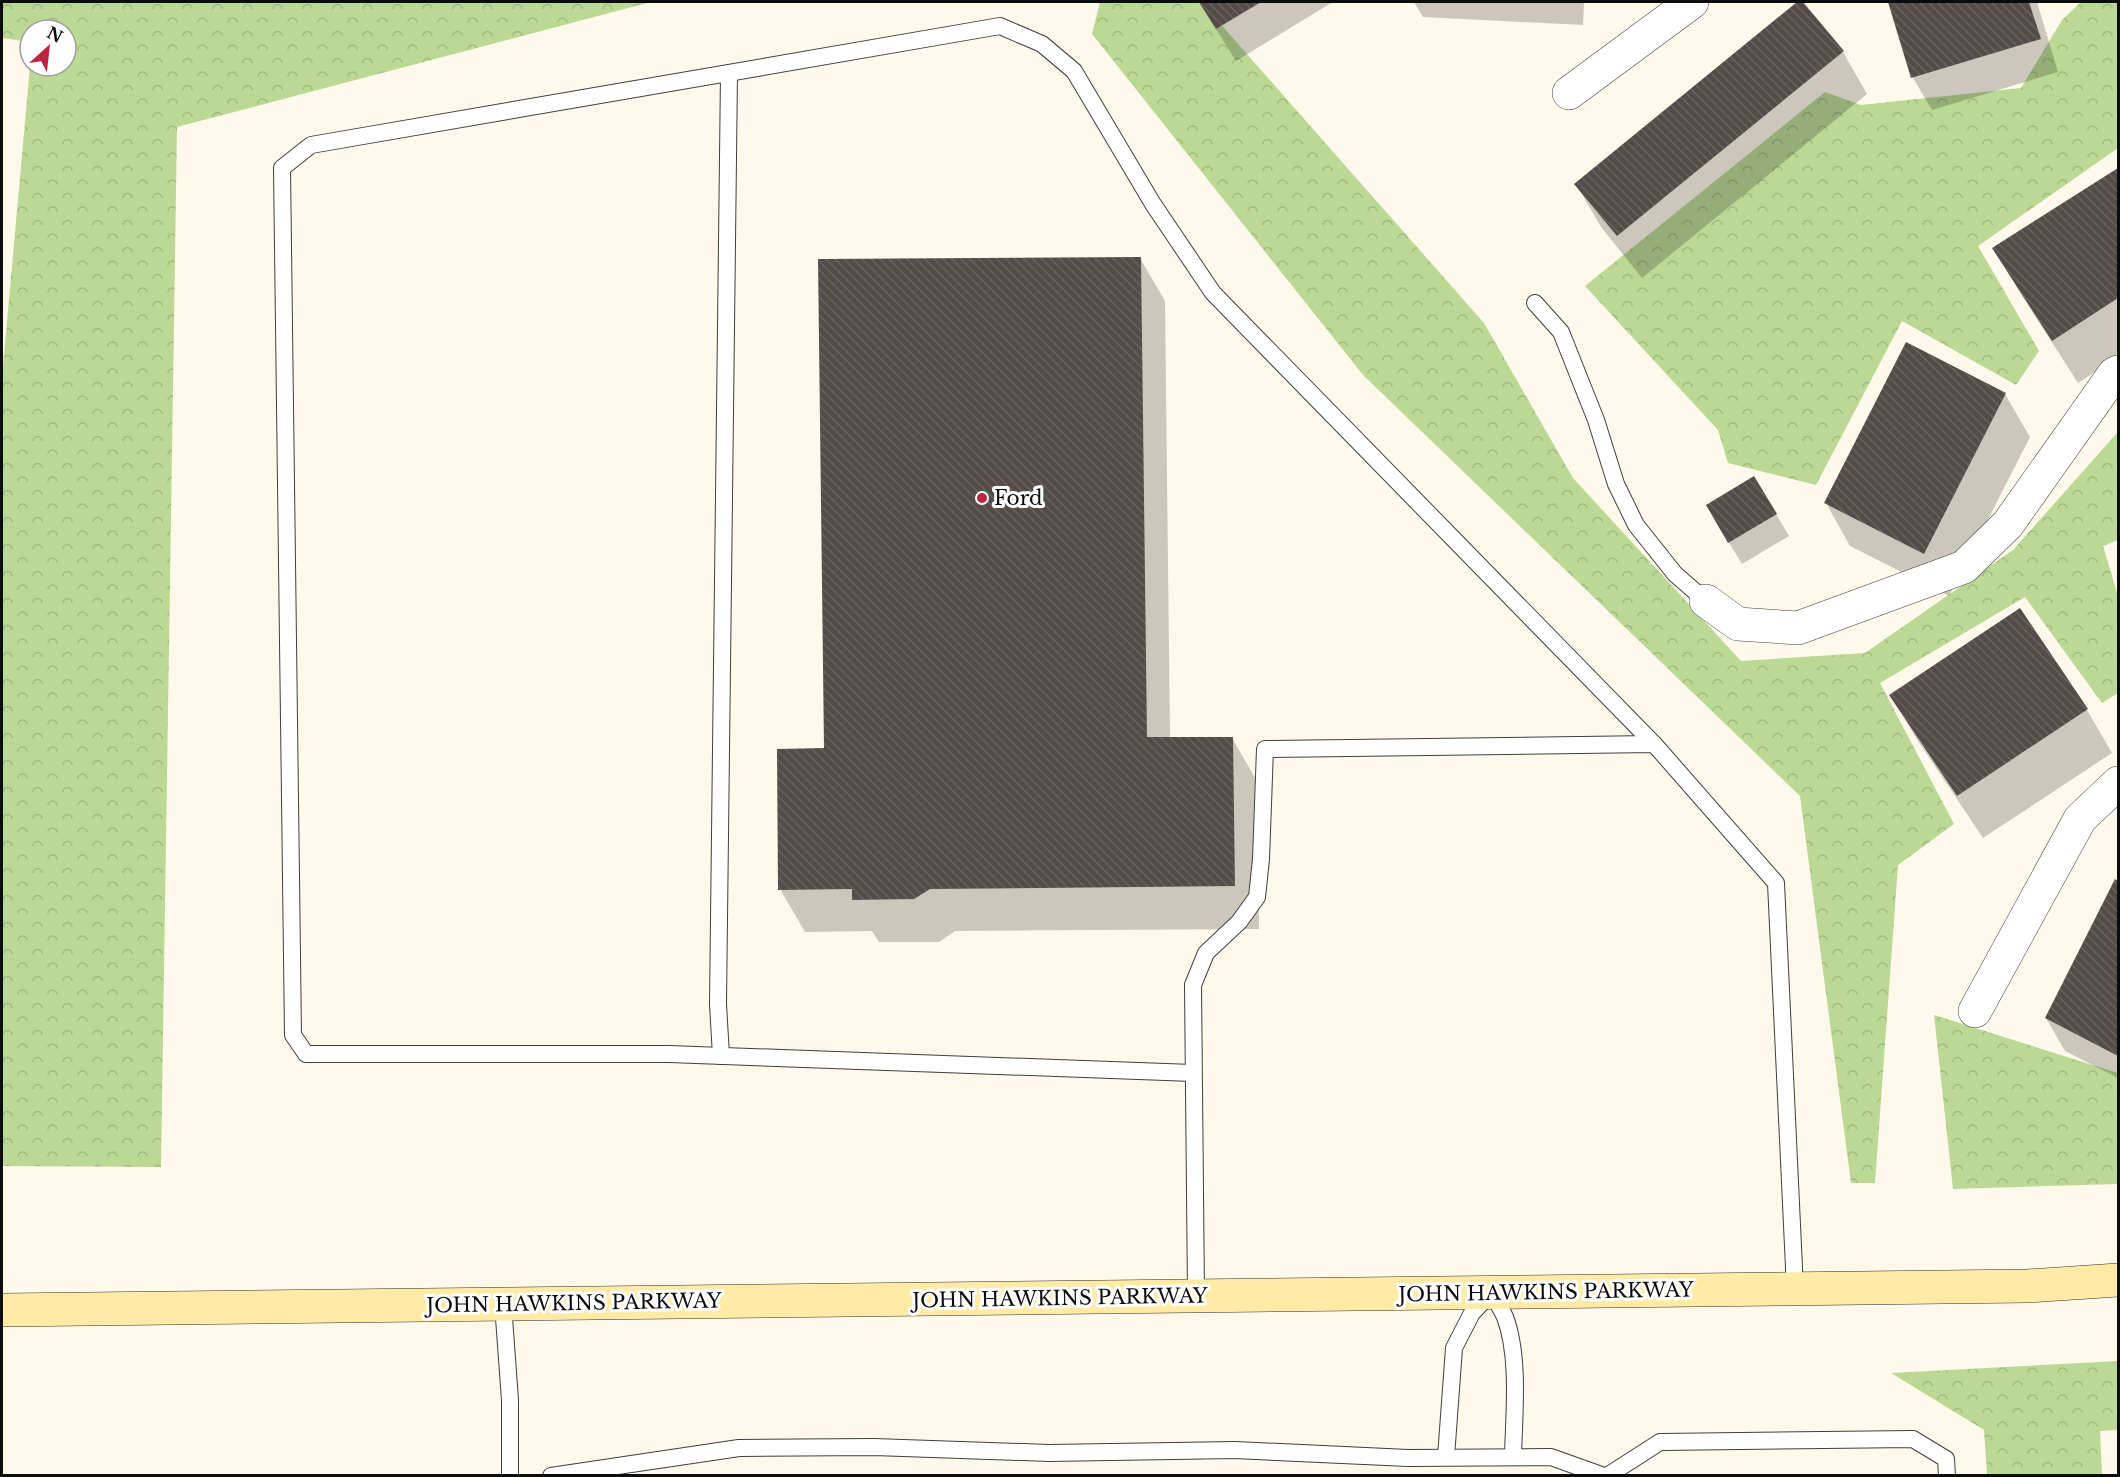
<svg xmlns="http://www.w3.org/2000/svg" width="2120" height="1477" font-family="'Libre Baskerville',serif">
<style>
.forest{fill:url(#forest-crowns)}
.shadow{fill:#0003}
.building{fill:url(#building-back-hatch)}
.lines{fill:none;stroke-linecap:round;stroke-linejoin:round}
.service-casing{stroke:#3f3f3f;stroke-width:18}
.minor-casing{stroke:#3f3f3f;stroke-width:34}
.secondary-casing{stroke:#2e2e2e;stroke-width:34}
.service{stroke:#fff;stroke-width:16}
.minor{stroke:#fff;stroke-width:33}
.secondary{stroke:#ffeba6;stroke-width:33}
.poi-dot{fill:#bb253d;stroke:#fff;stroke-width:2}
.labels{text-anchor:middle;dominant-baseline:central;stroke-width:6;stroke-linejoin:round;paint-order:stroke}
.poi-label{font-size:20px;fill:#0c0c0c;stroke:#fff;text-anchor:start}
.street-label{font-size:20px;fill:#0c0c0c;stroke:#fff}
</style>
<defs>
<pattern id="forest-crowns" width="20" height="18" patternUnits="userSpaceOnUse" patternTransform="scale(1.5)"><rect width="20" height="18" fill="#bbd995"/><path d="M2 6a3 3 0 1 1 6 0M12 15a3 3 0 1 1 6 0" fill="none" stroke="#a0b97f"/></pattern>
<pattern id="building-back-hatch" width="6" height="6" patternUnits="userSpaceOnUse" patternTransform="scale(1.5)"><rect width="6" height="6" fill="#544c48"/><path d="M-1 5l2 2M0 0l6 6M5-1l2 2" fill="none" stroke="#68615e"/></pattern>
</defs>
<rect width="100%" height="100%" fill="#fff9eb"/>
<g class="forest">
<path d="M2 2H651L177 127 161 1167 2 1166V377L30 66H66V30H30V42L2 38Z"/>
<path d="M1100 2H1201L1484 323 1573 478 1741 661 1865 653 2013 550 2118 432V540L2103 546 2118 596V693L2102 703 2025 597 1880 683 1954 824 1898 865 1875 1183H1851L1800 796 1363 375 1092 34Z"/>
<path d="M2081 2 2118 3V148L1978 246 2039 351 2016 385 1902 321 1816 485 1728 463 1718 430 1585 286 1825 92 1861 105 2021 88 2062 20Z"/>
<path d="M1934 1015 2118 1073V1184L1953 1189Z"/>
<path d="M2118 1361V1430L2100 1431 2102 1475H1987L1984 1430 1891 1373Z"/>
</g>
<g class="shadow">
<path d="M1199 2H1333L1236 61Z"/>
<path d="M1414 2H1584L1583 25 1423 17Z"/>
<path d="M1799 2 1843 52 1867 94 1642 278 1601 227 1576 184Z"/>
<path d="M1890 2H2037L2058 72 1932 110 1913 78Z"/>
<path d="M2118 169V357L2078 383 2019 291 1994 248Z"/>
<path d="M1140 258 1165 301 1170 739 1232 738 1257 781 1259 929 955 931 939 942H879L872 931 805 932 780 889 825 749Z"/>
<path d="M2005 394 2030 437 1949 596 1850 546 1826 503Z"/>
<path d="M1776 514 1789 536 1742 564 1720 528Z"/>
<path d="M2020 610 2087 710 2112 753 1983 838 1916 738 1891 695Z"/>
<path d="M2116 882 2118 883V1078L2065 1051 2046 1018Z"/>
</g>
<g class="building">
<path d="M1199 2H1261L1216 29Z"/>
<path d="M1797 2H1803L1844 51 1617 236 1574 184Z"/>
<path d="M1888 2H2029L2041 39 1911 78Z"/>
<path d="M2118 168V298L2052 341 1992 248Z"/>
<path d="M1141 257 1147 737H1233L1235 886 930 889 914 899 852 900V889L778 890 777 749 824 748 818 259Z"/>
<path d="M1906 342 2006 393 1924 554 1824 503Z"/>
<path d="M1754 476 1777 514 1728 543 1706 505Z"/>
<path d="M2020 608 2088 709 1957 796 1889 695Z"/>
<path d="M2115 879 2118 881V1056L2045 1018Z"/>
</g>
<g class="lines">
<g class="service-casing">
<g id="service">
<path d="M1535 303 1561 332 1596 420 1616 484 1636 525 1675 574 1706 601"/>
<path d="M721 1056 718 1004 729 73"/>
<path d="M1193 1073 669 1054H306L293 1035 282 168 311 145 1000 26 1042 44 1074 71 1153 204 1213 293 1654 744"/>
<path d="M1196 1296 1193 985 1206 953 1239 922 1257 897 1261 859 1265 749 1654 744 1776 883 1795 1289"/>
<path d="M503 1304 510 1400V1476"/>
<path d="M1446 1457 1454 1348 1472 1313 1492 1292C1496 1300 1501 1309 1505 1317 1520 1357 1514 1414 1513 1456"/>
<path d="M551 1476 739 1448 874 1447 1049 1453 1235 1450 1408 1458 1551 1457 1604 1476"/>
<path d="M1607 1476 1660 1442 1913 1439 1946 1459 1947 1476"/>
</g>
</g>
<g class="minor-casing">
<g id="minor">
<path d="M1569 93 1692 2"/>
<path d="M1706 601 1738 624 1798 628 1964 567 2008 524 2114 374 2118 372"/>
<path d="M1975 1011 2080 819 2118 783"/>
</g>
</g>
<g class="secondary-casing">
<path id="secondary" d="M2 1310 2027 1286 2118 1280"/>
</g>
<use href="#service" class="service"/>
<use href="#minor" class="minor"/>
<use href="#secondary" class="secondary"/>
</g>
<circle class="poi-dot" cx="982" cy="498" r="6"/>
<g class="labels">
<g class="poi-label">
<text x="994" y="498">Ford</text>
</g>
<g class="street-label">
<text transform="translate(1546 1292) rotate(-1)">JOHN HAWKINS PARKWAY</text>
<text transform="translate(1060 1298) rotate(-1)">JOHN HAWKINS PARKWAY</text>
<text transform="translate(574 1303) rotate(-1)">JOHN HAWKINS PARKWAY</text>
</g>
</g>
<rect width="2120" height="1477" fill="none" stroke="#0c0c0c" stroke-width="6"/>
<g transform="translate(48 48) rotate(27)"><circle r="28" fill="#ffffff" stroke="#9e9e9e" stroke-width="1.5"/>
<path d="M0-4.5L10 22L0 15L-10 22Z" fill="#bb253d"/>
<text y="-9" font-size="16" font-weight="bold" text-anchor="middle" fill="#0c0c0c">N</text>
</g>
</svg>
